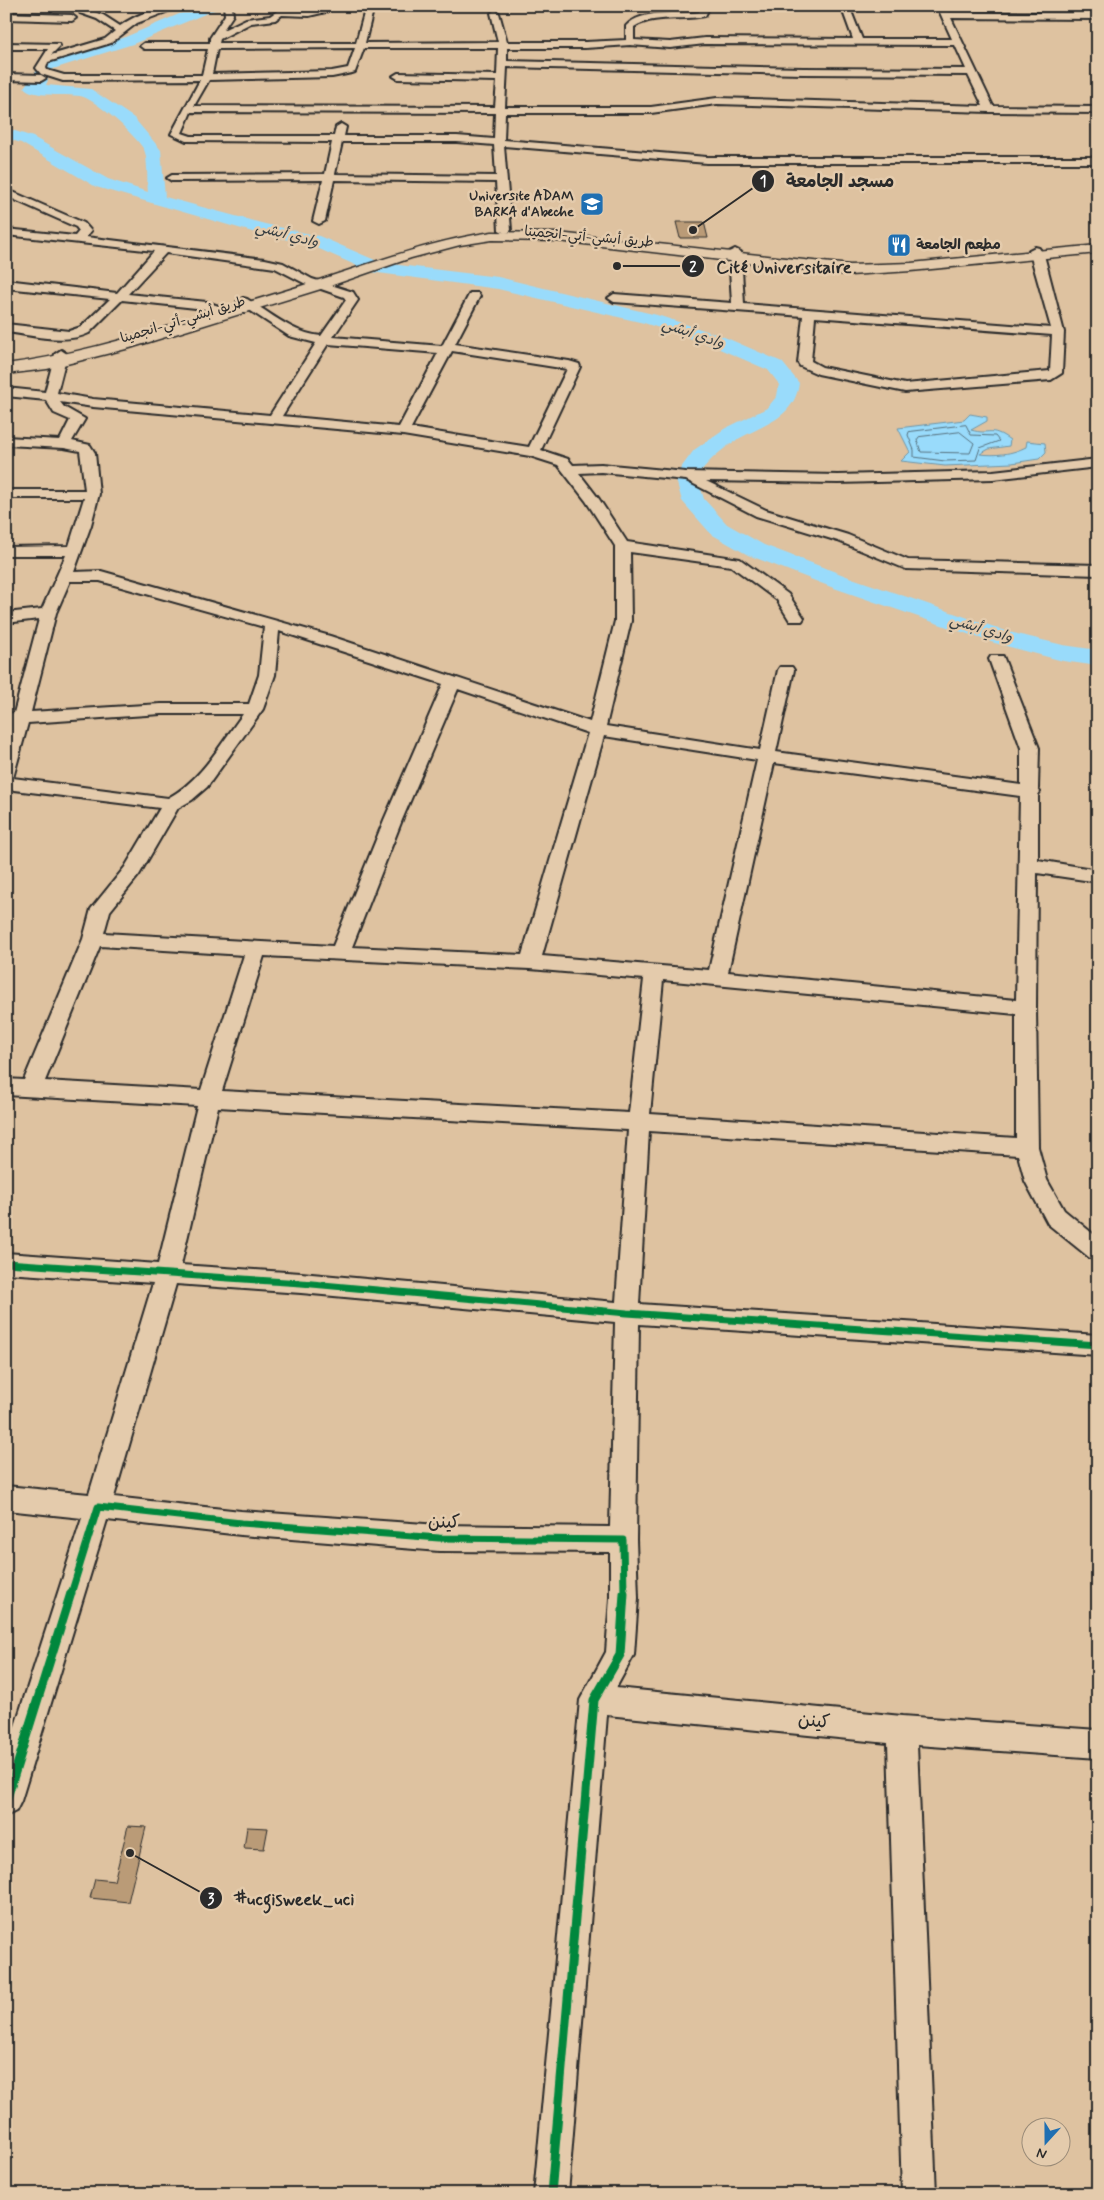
<svg xmlns="http://www.w3.org/2000/svg" width="1104" height="2200" font-family="Mynerve,'Playpen Sans Arabic',sans-serif">
<style>
.water{fill:#99dbfb;stroke:#6d95a8}
.lines{fill:none;stroke-linecap:round;stroke-linejoin:round}
.shore{stroke:#57717e;stroke-width:1}
.river{fill:#99dbfb;fill-rule:evenodd}
.building{fill:#ba9b77;stroke:#2b2b2b}
.street-casing{stroke:#2b2b2b;stroke-width:4}
.highway-casing{stroke:#2b2b2b;stroke-width:3}
.street{fill:#e4cbac;fill-rule:evenodd}
.highway{fill:#e4cbac;fill-rule:evenodd}
.cycleway-far1-casing{stroke:#e4cbac;stroke-width:10}
.cycleway-casing{stroke:#e4cbac;stroke-width:12}
.cycleway-far1{stroke:#00873e;stroke-width:7}
.cycleway{stroke:#00873e;stroke-width:9}
.labels{text-anchor:middle;dominant-baseline:central;stroke-width:5;stroke-linejoin:round;paint-order:stroke}
.far-poi-label{font-size:14px;font-weight:bold;fill:#2b2b2b;stroke:#e4cbac;text-anchor:end}
.far-street-label{font-size:14px;fill:#2b2b2b;stroke:#e4cbac}
.far-water-label{font-size:15px;font-style:italic;fill:#363d40;stroke:#e4cbac}
.near-street-label{font-size:19px;fill:#2b2b2b;stroke:#e4cbac}
.leader{fill:none;stroke:#2b2b2b;stroke-width:2}
.callout-dot{fill:#2b2b2b;stroke:#e4cbac;stroke-width:2}
.mark-label{font-size:15px;text-anchor:middle;font-weight:bold;fill:#fff}
.callout-label{font-size:18px;text-anchor:middle;font-weight:bold;fill:#2b2b2b;stroke:#e4cbac;stroke-width:5;stroke-linejoin:round;paint-order:stroke}
</style>
<rect width="100%" height="100%" fill="#dec2a0"/>
<filter id="ink" filterUnits="userSpaceOnUse"><feTurbulence type="fractalNoise" baseFrequency=".02" numOctaves="2"/><feDisplacementMap in="SourceGraphic" scale="10" xChannelSelector="R" yChannelSelector="G"/><feConvolveMatrix kernelMatrix="1 2 1 2 8 2 1 2 1" color-interpolation-filters="sRGB"/></filter>
<g filter="url(#ink)">
<path class="water" d="M970 414 987 417V421L971 430C991 436 989 425 1010 440L1009 446 989 449 980 454C996 456 1012 454 1026 447L1027 441 1045 443 1046 452 1039 459 1012 463 945 466 901 461 910 452 898 428 964 420Z"/>
<g class="lines">
<g class="shore">
<path d="M966 425 971 435 995 436 999 441 980 448 976 460 945 461 914 457V450L908 435 909 432Z"/>
<path d="M960 432 974 443 970 453 921 452 917 440 919 437Z"/>
</g>
<path class="river" d="M198 6H219L217 9 133 44 53 69 47 78 48 80 46 85 91 89 134 118 161 150 165 197 265 224 319 236 382 263 498 277 657 315 722 336 782 362 799 383C795 417 767 423 740 438 723 448 709 460 697 476L704 499 727 524 764 545 849 577 1009 632 1063 645 1098 650V666L1063 661 991 642 831 587 748 555 711 534 682 501 675 476 694 450 724 429 767 408 777 396 779 384 768 370 708 344 644 323 498 289 371 272 308 244 256 233 96 187 21 143 6 138V128L33 137 108 179 148 192C147 182 148 157 144 150 137 136 94 98 80 96 66 94 32 98 24 87L43 63 123 38Z"/>
</g>
<g class="building">
<path d="M676 222H704L708 238H680Z"/>
<path d="M128 1826 146 1827 128 1902 90 1898 95 1879 114 1881Z"/>
<path d="M247 1827 268 1828 264 1849 244 1848Z"/>
</g>
<g class="lines">
<g class="street-casing">
<g id="street">
<path d="M81 6H89L88 10 103 15 120 26C138 13 160 6 182 6L137 23 111 43 48 62 46 68 47 70 64 75H202L208 49H144L140 46 144 43H210V38L225 15 224 6H235L232 8 233 15 223 30 246 19 270 16 280 9 309 10 322 6H331L326 12 309 16 282 15 275 20 251 23 220 39 219 43H356L366 6H374L365 43 498 42 491 13 495 10 499 13 507 42H585L626 40V26C643 8 677 15 699 12L702 6H710L705 16C683 21 654 14 634 27V40L670 42 705 38 853 39 841 6H849L862 39H952L937 6H945L948 12 1098 13V19L951 18 993 106 1098 107V113L989 112 717 104 651 113H505L504 140 707 157H1098V163H707L504 146 511 230 509 232 505 233 499 230 496 182 334 180 325 221 319 224 313 221 323 180 172 181 167 178 172 175 325 174 332 142 186 141 171 134 200 80 63 81 41 74 36 68 48 49H6V43L59 44 60 46 51 55 105 39 115 31 97 19 80 13ZM705 44 955 45 966 69 803 68 507 61V48H585L630 45 670 48ZM355 48 348 68 332 71 212 74 217 49ZM364 48H498L497 75 398 73 393 76 398 79 497 81 495 107 194 106 209 80 332 77 352 73 355 72ZM507 67 803 74 968 75 983 106 717 98 651 107H505ZM191 112 495 113 494 139 457 136H344L346 127 341 124 336 127 334 136H191L182 133ZM342 142H457L494 145 496 176 335 174Z"/>
<path d="M6 13 72 15 76 18 72 21 6 19Z"/>
<path d="M6 74 41 75 46 78 41 81 6 80Z"/>
<path d="M6 189 84 223 91 231 86 237 265 259 283 263 312 279 353 292 358 300 333 337 442 346 470 293H478L480 296 455 344 569 361 579 364 580 367 541 450 568 459 573 465 601 464 686 472 838 475 993 471 1098 459V467L993 479 838 483 706 481 766 510 848 535 908 560 1098 565V575L906 569 838 541 756 516 686 480 601 472 579 473 599 499 627 542 740 559 788 594 804 618 802 621H790L777 600 731 566 630 552 631 621 606 726 760 750 778 670 780 667H792L794 670 776 752 1021 785V748L989 659 991 656H1003L1039 748 1038 789 1040 792 1038 795V860L1098 870V882L1037 873 1036 1008 1038 1147 1047 1180 1064 1210 1098 1238V1260L1090 1258 1048 1224 1025 1181 1018 1155 649 1131 639 1304 1098 1335V1355L639 1324 636 1540 638 1598 634 1655 616 1688 902 1716 1098 1730V1758L917 1745 936 2194H902L888 1743 607 1715 568 2194H534L580 1700 606 1652 610 1598V1552L439 1551 241 1535 107 1520 21 1801 16 1811 6 1816V1754L82 1518 6 1510V1486L89 1494 153 1283 6 1273V1253L158 1264 197 1106 6 1095V1079L24 1080 83 939 91 909 125 867 160 808 6 789V742L11 724H6V714L14 713 39 619 6 623V613L42 609 66 555H6V547L69 546 84 498H6V490H85L80 451 64 448 6 445V437L60 440 70 420 54 413 46 400 6 396V388L45 392 55 354 61 350 67 354 57 393 93 399 270 415 316 343 289 336 237 302 243 298 247 299C270 313 294 334 321 336L346 300 344 297 304 283 275 268 166 253 128 294 207 302 230 310 232 313 230 316 226 317 205 309 122 300 89 333C65 345 32 335 6 332V324L69 331 81 327 110 299 6 288V280L117 293 154 251 6 235V229L75 236 79 231 76 227 6 196ZM328 344 438 353 399 427 282 416ZM452 351 567 369 529 447 411 428ZM60 402 93 407 403 435 530 456 558 465 586 501 615 546V621L590 722 330 636 101 571 74 572 91 525 99 494 95 453 90 445 72 441 85 419 64 407ZM70 581H100L264 627 259 675 249 704H161L31 712 56 613ZM279 631 443 684 384 820 333 946 104 933 110 911 139 875 178 808 192 800 207 787 263 709 275 675ZM458 689 588 733 522 955 352 947 402 820ZM161 714H243C221 743 202 780 168 798L13 778 28 723ZM604 736 757 760 709 970 542 956ZM774 763 1020 796 1016 1000 728 972ZM100 946 244 955 201 1090 45 1081ZM264 956 530 969 644 979 629 1113 222 1091ZM663 980 1016 1014V1138L650 1114ZM218 1107 628 1130 616 1302 301 1273 181 1265ZM176 1284 301 1293 615 1322 610 1527 439 1525 241 1511 114 1497Z"/>
<path d="M1035 247 1039 248 1044 255 1064 332 1062 373 1051 380 905 392 818 374 800 366 798 363 803 316 614 302 608 298 614 294 732 303 729 252 735 249 741 252 744 304 1051 328 1029 250ZM815 317 1052 335 1050 371 905 384 822 367 811 361Z"/>
</g>
</g>
<g class="highway-casing">
<path id="highway" d="M492 232 558 233 850 265 911 263 1098 245V253L911 271 850 275 558 241 492 240 460 245 411 258 324 288 130 348 47 369 6 374V364C69 356 129 338 190 320 231 307 273 295 313 282 373 263 430 241 492 232Z"/>
</g>
<use href="#street" class="street"/>
<use href="#highway" class="highway"/>
<g class="cycleway-far1-casing">
<g id="cycleway-far1">
<path d="M6 1263 301 1283 627 1313 1098 1345"/>
<path d="M71 1594 98 1507 241 1523 439 1538 623 1540 624 1594"/>
</g>
</g>
<g class="cycleway-casing">
<g id="cycleway">
<path d="M6 1801 71 1593"/>
<path d="M551 2194 594 1700 620 1655 624 1593"/>
</g>
</g>
<use href="#cycleway-far1" class="cycleway-far1"/>
<use href="#cycleway" class="cycleway"/>
</g>
</g>
<defs>
<g id="university-square" transform="scale(1.25)"><rect x="-9" y="-9" width="18" height="18" rx="4" fill="#1f6fb2" stroke="#e4cbac"/><path d="M0-5L7-2L0 1L-7-2ZM-4 1L0 2.5L4 1V4Q0 6-4 4Z" fill="#fff"/></g>
<g id="restaurant-square" transform="scale(1.25)"><rect x="-9" y="-9" width="18" height="18" rx="4" fill="#1f6fb2" stroke="#e4cbac"/><path d="M-5-6h1v4h1v-4h1v4h1v-4h1v5L-1.5 .5V6h-2V.5L-5-1ZM5-6V6H3V1.5H1.5Q1.5-4 5-6Z" fill="#fff"/></g>
</defs>
<g fill-rule="evenodd">
<use href="#university-square" x="592" y="204"/>
<use href="#restaurant-square" x="899" y="245"/>
</g>
<g class="labels">
<g class="far-poi-label">
<text x="574" y="196">Universite ADAM<tspan x="574" dy="16">BARKA d'Abeche</tspan></text>
<text x="916" y="245" text-anchor="start">مطعم الجامعة</text>
</g>
<g class="far-street-label">
<text transform="translate(589 237) rotate(5)">طريق أبشي-أتي-انجمينا</text>
<text transform="translate(183 320) rotate(-17)">طريق أبشي-أتي-انجمينا</text>
</g>
<g class="far-water-label">
<text transform="translate(287 235) rotate(15)">وادي أبشي</text>
<text transform="translate(693 334) rotate(19)">وادي أبشي</text>
<text transform="translate(981 629) rotate(17)">وادي أبشي</text>
</g>
<g class="near-street-label">
<text transform="translate(444 1522) rotate(2)">كينن</text>
<text transform="translate(814 1721) rotate(6)">كينن</text>
</g>
</g>
<path class="leader" d="M693 230L763 181M617 266L693 266M130 1853L211 1898"/>
<g class="callout-dot">
<circle cx="693" cy="230" r="5"/>
<circle cx="617" cy="266" r="5"/>
<circle cx="130" cy="1853" r="5"/>
<circle cx="763" cy="181" r="12"/>
<circle cx="693" cy="266" r="12"/>
<circle cx="211" cy="1898" r="12"/>
</g>
<g class="mark-label">
<text x="763" y="186">1</text>
<text x="693" y="272">2</text>
<text x="211" y="1904">3</text>
</g>
<g class="callout-label">
<text x="840" y="187">مسجد الجامعة</text>
<text x="784" y="273">Cité Universitaire</text>
<text x="294" y="1905">#ucgisweek_uci</text>
</g>
<rect width="1104" height="2200" fill="none" stroke="#e4cbac" stroke-width="25"/>
<rect x="12" y="12" width="1079" height="2175" fill="none" stroke="#2b2b2b" stroke-width="2" filter="url(#ink)"/>
<g transform="translate(1046 2142) rotate(201)"><circle r="24" fill="#e4cbac" stroke="#9a8b78"/>
<path d="M0-4L9 19L0 12L-9 19Z" fill="#1f6fb2"/>
<text y="-8" font-size="14" font-weight="bold" text-anchor="middle" fill="#2b2b2b">N</text>
</g>
</svg>
